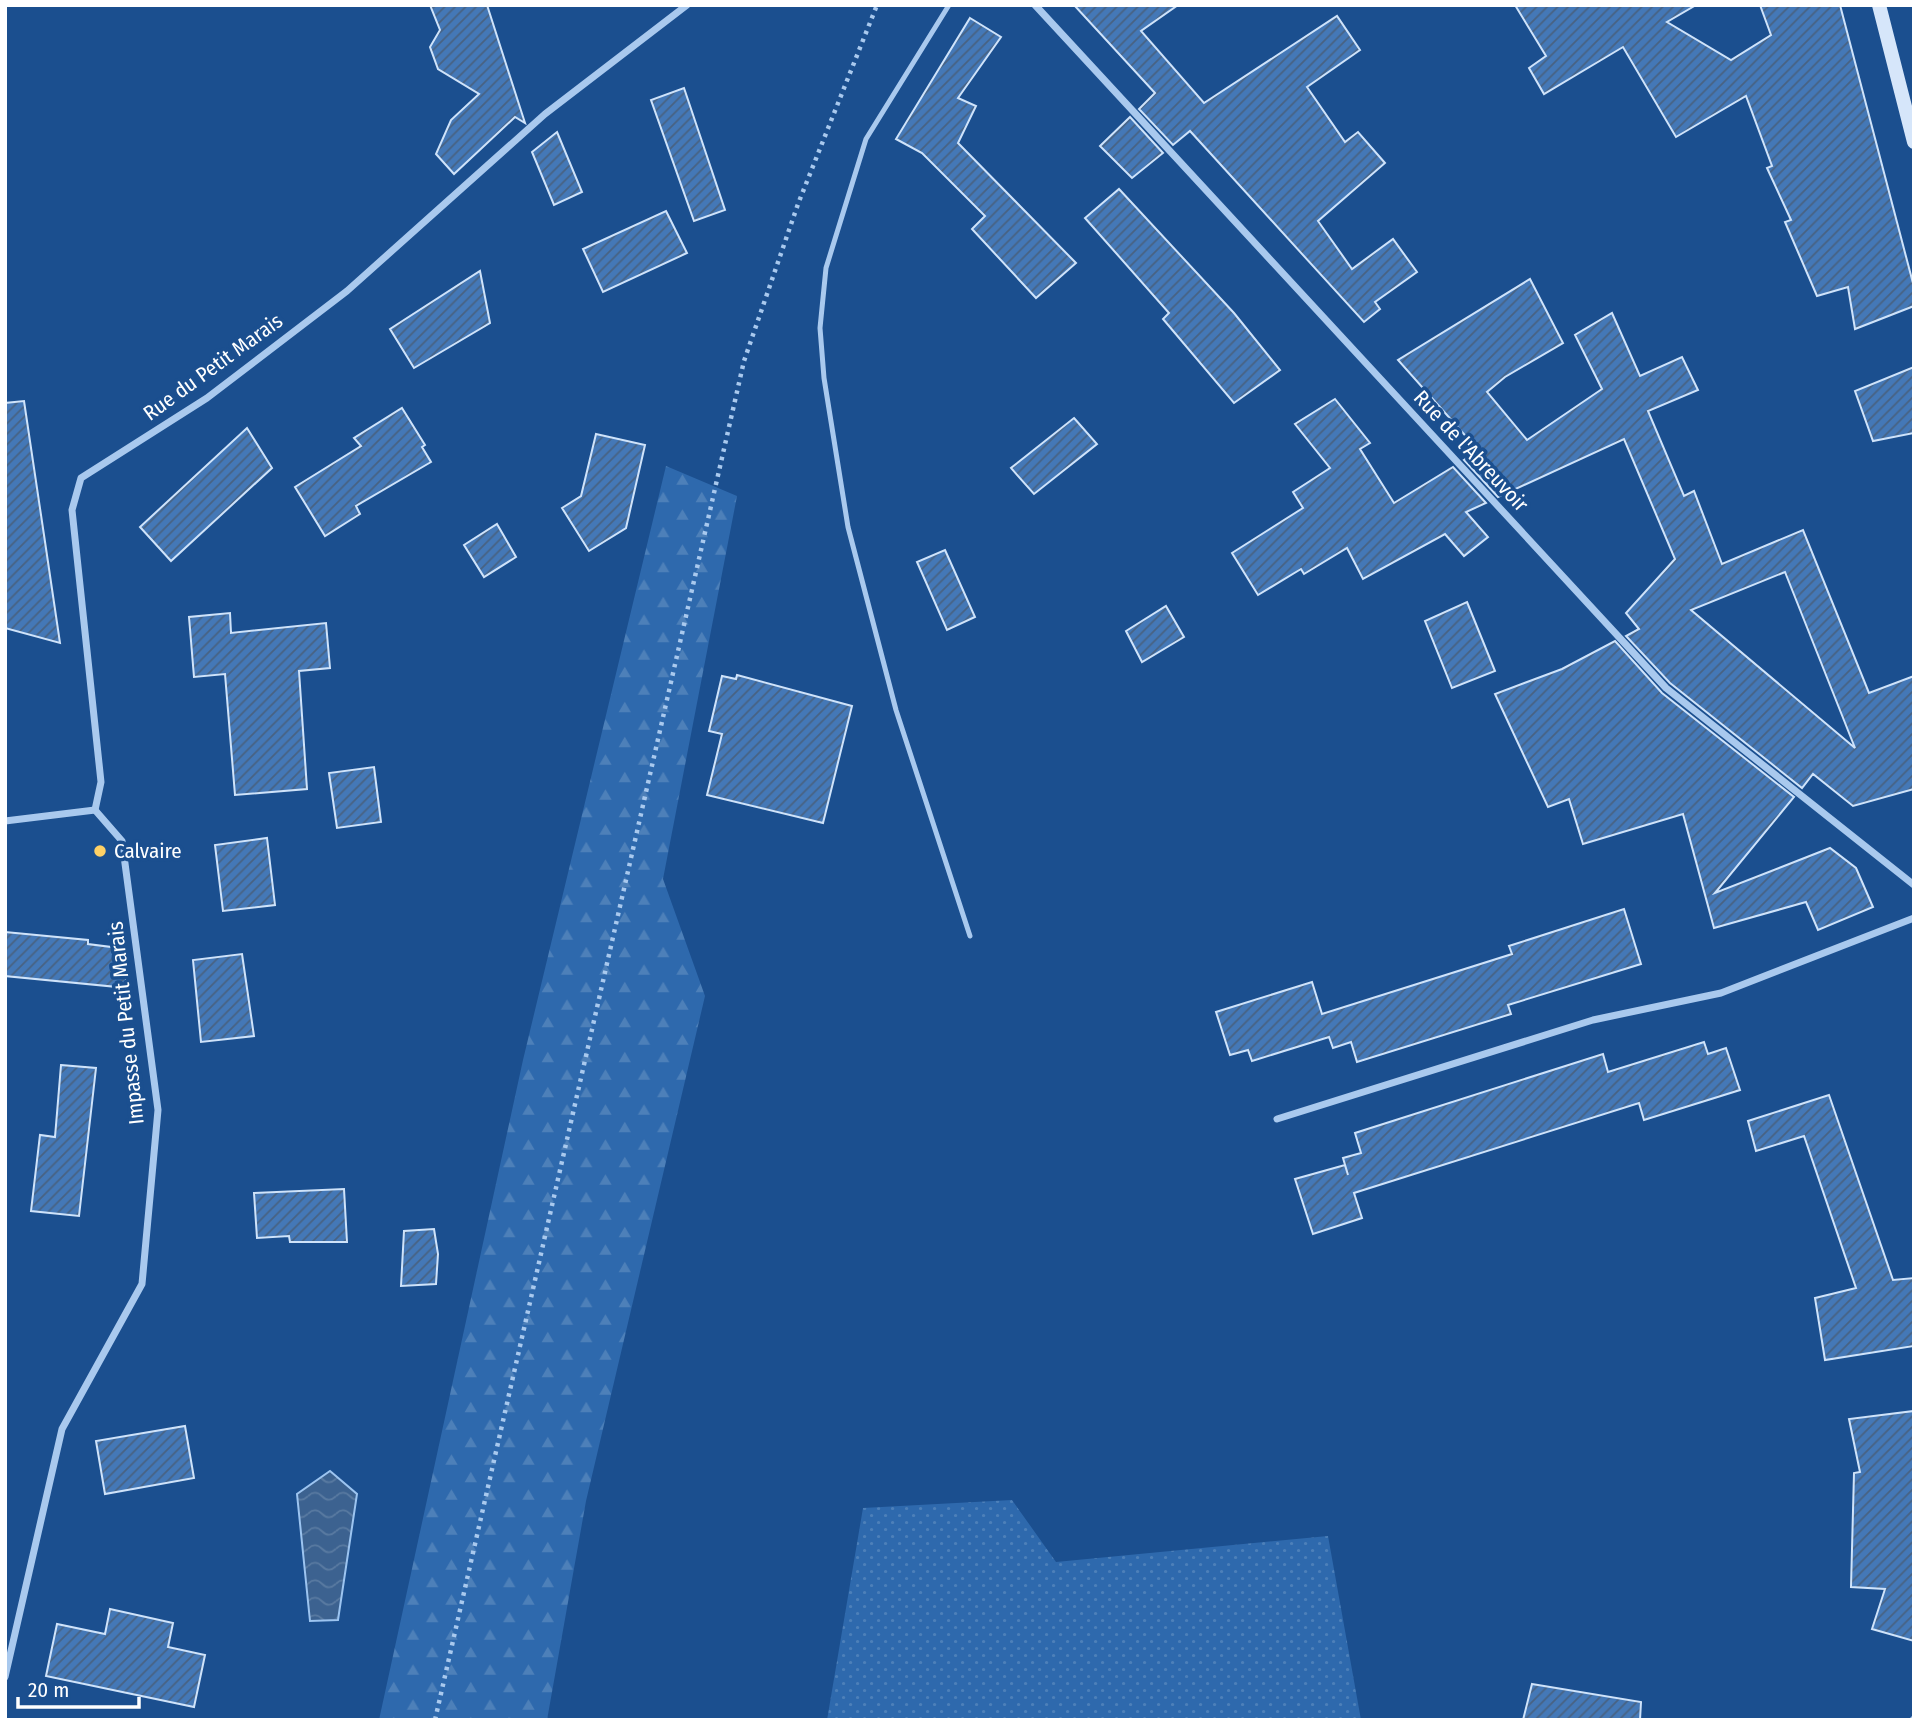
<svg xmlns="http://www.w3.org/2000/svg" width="1919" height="1725" font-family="'Fira Sans Condensed',sans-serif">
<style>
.forest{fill:url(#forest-firs)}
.garden{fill:url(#garden-dots)}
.water{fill:url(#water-waves);stroke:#9cc4f0;stroke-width:2}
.building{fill:url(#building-hatch);stroke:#cfe3fa;stroke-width:2;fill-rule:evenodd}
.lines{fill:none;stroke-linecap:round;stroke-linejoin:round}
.path{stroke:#a9c9ee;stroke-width:4.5;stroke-dasharray:3.5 5;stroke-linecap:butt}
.lane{stroke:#a9c9ee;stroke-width:5}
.street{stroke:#a9c9ee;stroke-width:7}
.secondary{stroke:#d6e6fa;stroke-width:14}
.poi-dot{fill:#ffd166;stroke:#1b4f8f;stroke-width:2.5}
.labels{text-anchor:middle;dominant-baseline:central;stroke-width:7;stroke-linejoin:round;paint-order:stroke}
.street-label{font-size:21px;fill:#fff;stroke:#1b4f8f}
.poi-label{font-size:21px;fill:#fff;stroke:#1b4f8f;text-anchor:start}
</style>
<defs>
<pattern id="forest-firs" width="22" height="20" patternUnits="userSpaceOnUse" patternTransform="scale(1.75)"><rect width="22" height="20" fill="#2e69ad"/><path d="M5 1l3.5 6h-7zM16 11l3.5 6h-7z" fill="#4d80b9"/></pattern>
<pattern id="garden-dots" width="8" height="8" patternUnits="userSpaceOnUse" patternTransform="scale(1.75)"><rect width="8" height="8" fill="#2e69ad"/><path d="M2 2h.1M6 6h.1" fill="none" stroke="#4d80b9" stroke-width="1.8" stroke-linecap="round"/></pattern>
<pattern id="water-waves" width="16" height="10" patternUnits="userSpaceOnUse" patternTransform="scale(1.75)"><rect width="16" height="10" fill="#3c6290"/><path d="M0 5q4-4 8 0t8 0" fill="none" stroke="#597aa1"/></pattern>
<pattern id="building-hatch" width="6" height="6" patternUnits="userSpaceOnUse" patternTransform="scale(1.75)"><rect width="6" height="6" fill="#4478b7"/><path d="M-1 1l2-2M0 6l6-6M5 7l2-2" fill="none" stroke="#486282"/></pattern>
</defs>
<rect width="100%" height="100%" fill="#1b4f8f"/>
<path class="forest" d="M666 466 737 496 663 879 705 996 586 1501 547 1720H379L523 1060Z"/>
<path class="garden" d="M1012 1500 1056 1562 1328 1536 1361 1720H827L863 1508Z"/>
<path class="water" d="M330 1471 357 1494 338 1620 310 1621 297 1494Z"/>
<g class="building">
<path d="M430 5H487L525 123 515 117 454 174 436 154 451 120 479 94 438 69 430 47 440 30Z"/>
<path d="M1074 5H1178L1141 31 1204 103 1337 16 1360 50 1307 87 1345 142 1358 132 1385 163 1318 221 1352 269 1393 239 1417 272 1375 302 1380 309 1364 322 1190 131 1173 145 1139 109 1155 93Z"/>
<path d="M1515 5H1696L1667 22 1731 60 1771 35 1760 5H1840L1914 287V306L1855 329 1848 287 1817 296 1785 222 1791 220 1767 168 1772 166 1746 96 1676 137 1623 47 1544 94 1529 68 1546 56Z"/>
<path d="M970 18 1001 37 958 98 976 106 958 143 1076 263 1036 298 972 229 985 216 922 153 896 139Z"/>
<path d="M684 88 725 210 694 221 651 100Z"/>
<path d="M1130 117 1163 153 1132 178 1100 146Z"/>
<path d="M557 132 582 192 554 205 532 152Z"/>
<path d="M1119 189 1234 313 1280 370 1234 403 1163 319 1169 313 1085 218Z"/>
<path d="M666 211 687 253 603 292 583 249Z"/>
<path d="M480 271 490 323 414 368 390 329Z"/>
<path d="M1530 279 1563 343 1505 377 1487 392 1527 440 1602 389 1575 335 1612 313 1640 376 1682 357 1698 390 1648 411 1684 496 1694 491 1722 564 1803 530 1869 693 1914 676V789L1853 806 1813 774 1802 788 1670 683 1626 636 1639 629 1626 613 1675 559 1624 439 1498 497 1464 460 1479 451 1398 360ZM1785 572 1855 748 1691 610Z"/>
<path d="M1914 367V433L1873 441 1855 391Z"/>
<path d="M1335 399 1370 443 1360 449 1394 503 1453 467 1486 503 1466 512 1488 537 1464 556 1445 534 1363 579 1347 548 1304 574 1301 569 1258 595 1232 553 1303 508 1293 492 1330 468 1295 424Z"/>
<path d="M24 401 44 535 60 643 5 628V403Z"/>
<path d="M402 408 425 445 422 447 431 462 356 506 360 514 325 536 295 487 361 446 354 438Z"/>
<path d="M1074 418 1097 444 1034 494 1011 468Z"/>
<path d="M247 428 272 468 171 561 140 527Z"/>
<path d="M596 434 645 445 626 528 589 551 562 508 581 496Z"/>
<path d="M497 524 516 557 484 577 464 545Z"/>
<path d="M945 550 975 617 947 630 917 562Z"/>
<path d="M1467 602 1495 671 1452 688 1425 621Z"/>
<path d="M1166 606 1184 637 1142 662 1126 631Z"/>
<path d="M230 613 231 633 326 623 330 668 299 671 307 789 235 795 225 674 194 677 189 617Z"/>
<path d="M1615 641 1662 693 1794 797 1715 893 1830 848 1856 868 1873 907 1818 930 1806 902 1714 928 1683 814 1583 844 1569 799 1548 807 1495 694 1562 669Z"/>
<path d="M737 675 852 706 823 823 707 795 722 734 709 731 722 676 736 679Z"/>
<path d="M374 767 381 822 337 828 329 773Z"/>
<path d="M267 838 275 905 223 911 215 845Z"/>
<path d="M1624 909 1641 964 1508 1005 1511 1014 1357 1062 1351 1042 1333 1048 1329 1037 1252 1061 1248 1050 1230 1055 1216 1012 1312 982 1322 1014 1512 954 1509 946Z"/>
<path d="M5 932 88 940V944L119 948 128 988 5 976Z"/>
<path d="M242 954 254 1036 201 1042 193 960Z"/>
<path d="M1704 1042 1708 1054 1726 1048 1740 1090 1644 1120 1639 1103 1354 1193 1362 1218 1313 1234 1295 1179 1345 1165 1348 1175 1343 1158 1361 1153 1355 1133 1603 1054 1608 1072Z"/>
<path d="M61 1065 96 1068 79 1216 31 1211 40 1135 55 1137Z"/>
<path d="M1829 1095 1893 1280 1914 1278V1346L1825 1360 1815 1298 1856 1288 1804 1136 1756 1151 1748 1121Z"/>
<path d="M344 1189 347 1242H290L289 1236 257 1238 254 1193Z"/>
<path d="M434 1229 438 1254 436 1284 401 1286 404 1231Z"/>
<path d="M1914 1411V1641L1872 1629 1885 1589 1851 1587 1854 1473 1860 1472 1849 1419Z"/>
<path d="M185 1426 194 1478 105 1494 96 1441Z"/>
<path d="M110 1609 173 1623 168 1647 205 1655 194 1707 46 1676 57 1624 105 1634Z"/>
<path d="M1532 1684 1641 1702 1640 1720H1523Z"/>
</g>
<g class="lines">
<path class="path" d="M435 1720 744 361 798 204 877 5"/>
<path class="lane" d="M949 5 866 139 826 268 820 328 824 378 848 527 896 710 970 936"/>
<g class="street">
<path d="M1035 5 1666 688 1914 885"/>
<path d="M95 810 101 782 72 510 81 478 207 398 347 291 545 114 687 5"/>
<path d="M5 821 95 810"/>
<path d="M1277 1119 1593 1020 1721 993 1914 918"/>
<path d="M5 1677 62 1429 142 1284 158 1110 122 841 95 810"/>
<path d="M1913 1720 1914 1719"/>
</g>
<path class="secondary" d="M1879 5 1914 142"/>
</g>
<circle class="poi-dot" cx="100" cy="851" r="7"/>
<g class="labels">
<g class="street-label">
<text transform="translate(213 367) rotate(-36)">Rue du Petit Marais</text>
<text transform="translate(1471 451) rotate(47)">Rue de l'Abreuvoir</text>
<text transform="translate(126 1023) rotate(-96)">Impasse du Petit Marais</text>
</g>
<g class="poi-label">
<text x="114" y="851">Calvaire</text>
</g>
</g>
<rect width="1919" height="1725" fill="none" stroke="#ffffff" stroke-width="14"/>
<path d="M18 1697v10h121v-10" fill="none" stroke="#ffffff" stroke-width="3.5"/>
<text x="28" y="1697" font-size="21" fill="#ffffff" stroke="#1b4f8f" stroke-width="5" paint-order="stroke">20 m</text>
</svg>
